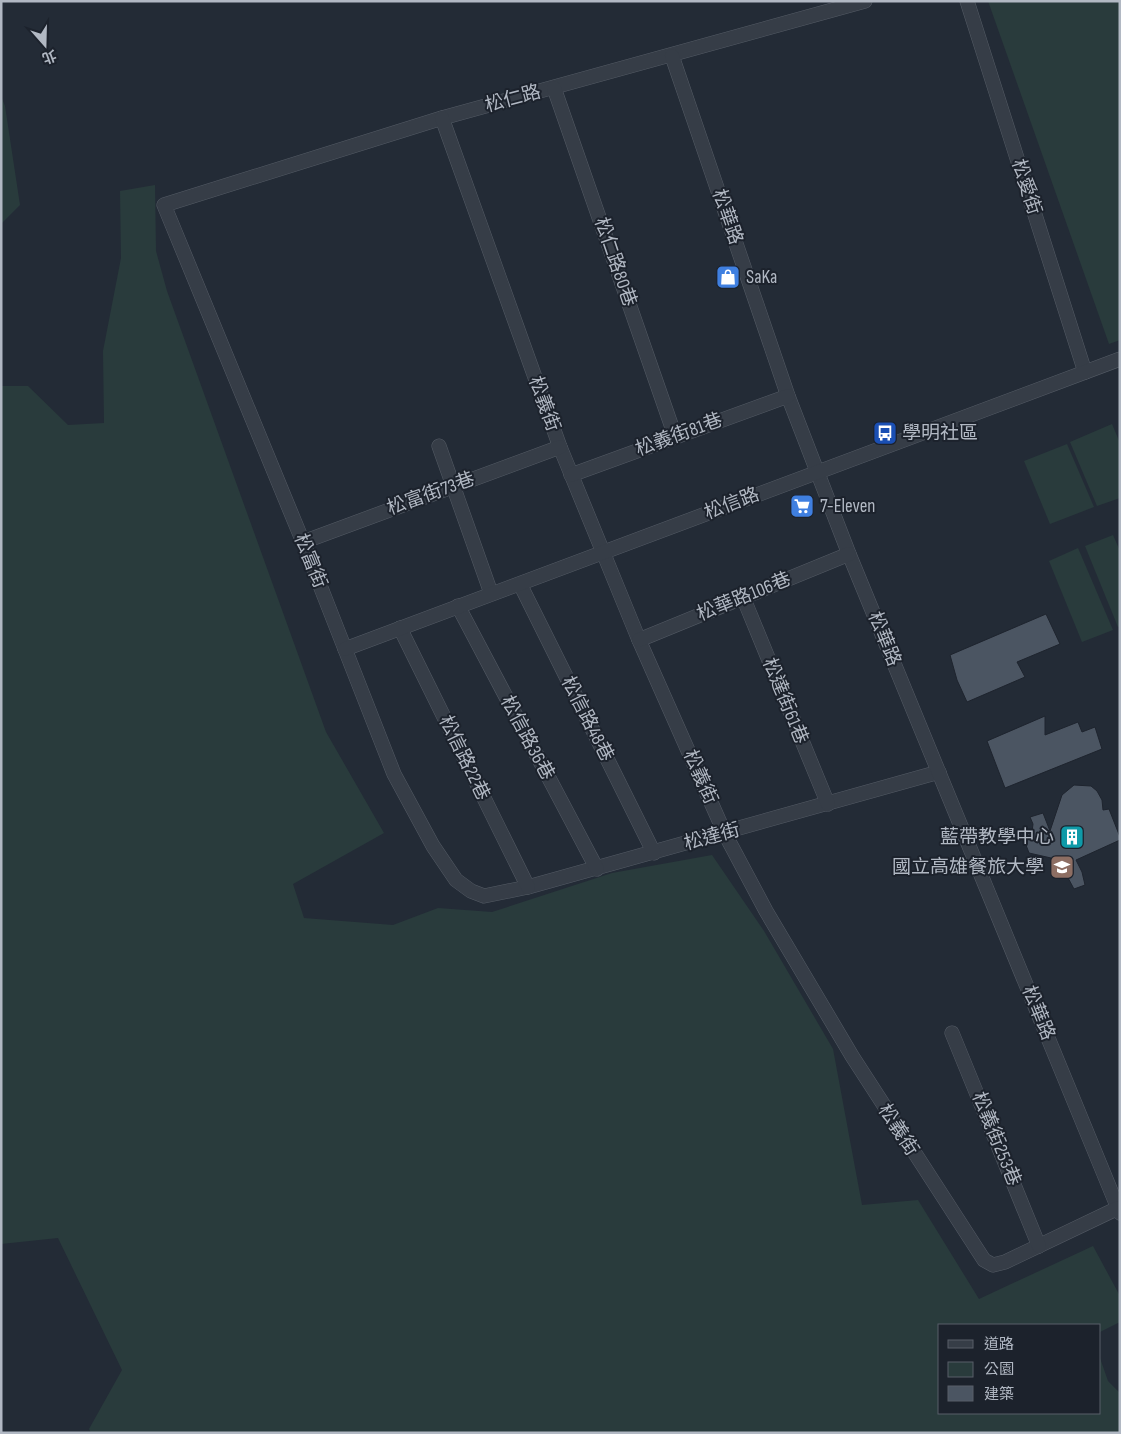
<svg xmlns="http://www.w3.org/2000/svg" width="1121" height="1434" font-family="'Sofia Sans Condensed','Noto Sans TC',sans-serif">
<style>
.green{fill:#293b3c}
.building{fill:#4b5562;stroke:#1e242e}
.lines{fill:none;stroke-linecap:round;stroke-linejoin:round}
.minor-casing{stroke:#545b65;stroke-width:15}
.minor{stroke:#363d47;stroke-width:14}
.labels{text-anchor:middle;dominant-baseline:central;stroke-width:4;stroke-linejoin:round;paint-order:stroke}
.street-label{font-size:19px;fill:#b1b8c3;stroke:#1c222c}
.poi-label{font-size:19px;fill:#b1b8c3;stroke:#1c222c;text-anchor:start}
</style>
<rect width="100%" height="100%" fill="#232b36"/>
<g class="green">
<path d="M988 1H1120V340L1109 344Z"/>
<path d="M1 96 5 106 20 205 1 224Z"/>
<path d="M155 185 156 251 167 291 326 732 384 833 293 884 304 918 393 925 438 908 492 912 612 873 712 855 764 931 833 1049 862 1205 918 1200 979 1299 1093 1246 1120 1296V1322L1100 1332V1325H940V1413H1100V1358L1108 1381 1120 1393V1433H91L89 1429 122 1370 58 1238 1 1244V386H28L68 425 104 423 103 351 121 258 120 191Z"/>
<path d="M1112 424 1120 443V498L1097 506 1070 442Z"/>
<path d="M1067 444 1094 507 1050 524 1024 461Z"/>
<path d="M1113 535 1120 551V626L1118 627 1085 546Z"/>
<path d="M1078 548 1113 630 1082 642 1049 561Z"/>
</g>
<g class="building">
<path d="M1046 614 1060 644 1017 662 1025 677 967 702 957 680 950 655Z"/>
<path d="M1045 716V735L1078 722 1082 732 1095 727 1102 749 1005 788 987 741Z"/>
<path d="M1074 785 1091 786 1097 791 1102 800 1103 810 1109 809 1120 837V840L1076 860 1082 872 1085 885 1074 889 1067 876 1059 879 1051 858 1029 853 1023 837 1032 832 1033 824 1030 817 1043 813 1050 831 1062 795Z"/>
</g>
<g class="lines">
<g class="minor-casing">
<g id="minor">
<path d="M865 1 442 118 164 205 303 542 394 774 433 846 456 880 471 891 484 896 528 887 939 772"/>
<path d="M967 1 1085 372"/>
<path d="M672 56 788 396 849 554 1120 1213"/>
<path d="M554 88 675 436"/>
<path d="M442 118 560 447 639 640 725 834 766 911 852 1056 984 1260 993 1265 1005 1262 1118 1208"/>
<path d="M439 446 491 593"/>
<path d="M571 475 788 396"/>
<path d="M303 542 560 447"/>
<path d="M520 584 654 853"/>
<path d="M743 597 828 804"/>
<path d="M458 606 597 869"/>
<path d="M400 628 528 887"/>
<path d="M639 640 849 554"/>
<path d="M345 649 1120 359"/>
<path d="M952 1033 1039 1246"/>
</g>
</g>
<use href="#minor" class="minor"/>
</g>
<defs>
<g id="shop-square" transform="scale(1.25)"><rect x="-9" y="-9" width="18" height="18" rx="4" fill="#3f7fe0" stroke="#1c222c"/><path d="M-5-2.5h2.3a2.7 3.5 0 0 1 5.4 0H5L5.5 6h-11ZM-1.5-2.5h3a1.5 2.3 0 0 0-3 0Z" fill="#fff"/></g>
<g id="bus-square" transform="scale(1.25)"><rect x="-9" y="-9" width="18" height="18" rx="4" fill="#1a4fb4" stroke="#1c222c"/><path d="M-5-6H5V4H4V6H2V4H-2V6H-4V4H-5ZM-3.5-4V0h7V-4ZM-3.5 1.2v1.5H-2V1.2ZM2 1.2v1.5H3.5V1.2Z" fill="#fff"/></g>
<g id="supermarket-square" transform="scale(1.25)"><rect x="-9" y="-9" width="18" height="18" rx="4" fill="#3f7fe0" stroke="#1c222c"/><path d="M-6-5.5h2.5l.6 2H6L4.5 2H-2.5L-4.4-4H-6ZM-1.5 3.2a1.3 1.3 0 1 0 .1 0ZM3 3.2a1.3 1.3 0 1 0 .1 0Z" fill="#fff"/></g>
<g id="building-square" transform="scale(1.25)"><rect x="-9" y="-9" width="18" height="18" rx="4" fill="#0f9aa8" stroke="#1c222c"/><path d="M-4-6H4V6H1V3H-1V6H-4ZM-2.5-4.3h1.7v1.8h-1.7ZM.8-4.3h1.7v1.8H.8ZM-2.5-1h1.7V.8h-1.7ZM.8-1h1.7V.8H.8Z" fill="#fff"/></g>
<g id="university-square" transform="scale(1.25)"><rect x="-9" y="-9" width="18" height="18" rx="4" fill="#8d6e63" stroke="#1c222c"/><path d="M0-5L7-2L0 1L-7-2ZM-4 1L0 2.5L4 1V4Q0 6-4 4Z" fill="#fff"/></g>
</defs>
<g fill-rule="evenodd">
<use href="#shop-square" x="728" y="277"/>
<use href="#bus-square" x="885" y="433"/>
<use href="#supermarket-square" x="802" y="506"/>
<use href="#building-square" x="1072" y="837"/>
<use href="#university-square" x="1062" y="867"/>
</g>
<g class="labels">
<g class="street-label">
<text transform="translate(513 99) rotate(-15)">松仁路</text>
<text transform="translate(1026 187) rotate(72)">松愛街</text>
<text transform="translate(727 217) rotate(71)">松華路</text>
<text transform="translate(615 262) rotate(71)">松仁路80巷</text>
<text transform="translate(544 404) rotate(70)">松義街</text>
<text transform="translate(679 435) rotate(-20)">松義街81巷</text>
<text transform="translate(431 494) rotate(-20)">松富街73巷</text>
<text transform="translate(732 504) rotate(-21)">松信路</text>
<text transform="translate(310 561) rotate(68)">松富街</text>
<text transform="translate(744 597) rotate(-22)">松華路106巷</text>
<text transform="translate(884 639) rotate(68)">松華路</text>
<text transform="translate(785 701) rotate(68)">松達街61巷</text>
<text transform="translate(587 719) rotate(63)">松信路48巷</text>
<text transform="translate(527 738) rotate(62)">松信路36巷</text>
<text transform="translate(464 758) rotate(64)">松信路22巷</text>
<text transform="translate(700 777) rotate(66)">松義街</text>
<text transform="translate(712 837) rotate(-15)">松達街</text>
<text transform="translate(1038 1013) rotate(68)">松華路</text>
<text transform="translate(898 1130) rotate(57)">松義街</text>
<text transform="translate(996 1139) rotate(68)">松義街253巷</text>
</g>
<g class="poi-label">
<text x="746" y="277">SaKa</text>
<text x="902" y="433">學明社區</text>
<text x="820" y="506">7-Eleven</text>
<text x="1054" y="837" text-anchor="end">藍帶教學中心</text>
<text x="1044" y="867" text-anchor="end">國立高雄餐旅大學</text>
</g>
</g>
<rect width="1121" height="1434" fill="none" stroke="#b1b8c3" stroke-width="5"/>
<rect x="938" y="1324" width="162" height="90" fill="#1c222c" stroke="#585e68"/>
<rect x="948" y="1340" width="25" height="8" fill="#363d47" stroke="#585e68"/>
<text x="984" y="1349" font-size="15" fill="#b1b8c3">道路</text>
<rect x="948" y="1362" width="25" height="15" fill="#293b3c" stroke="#585e68"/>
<text x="984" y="1374" font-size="15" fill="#b1b8c3">公園</text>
<rect x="948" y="1386" width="25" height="15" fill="#4b5562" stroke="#585e68"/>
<text x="984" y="1399" font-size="15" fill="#b1b8c3">建築</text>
<g transform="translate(45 45) rotate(160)" stroke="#1c222c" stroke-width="4" paint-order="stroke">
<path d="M0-4L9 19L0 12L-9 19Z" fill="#b1b8c3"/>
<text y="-8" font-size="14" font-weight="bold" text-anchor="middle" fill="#b1b8c3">北</text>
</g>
</svg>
